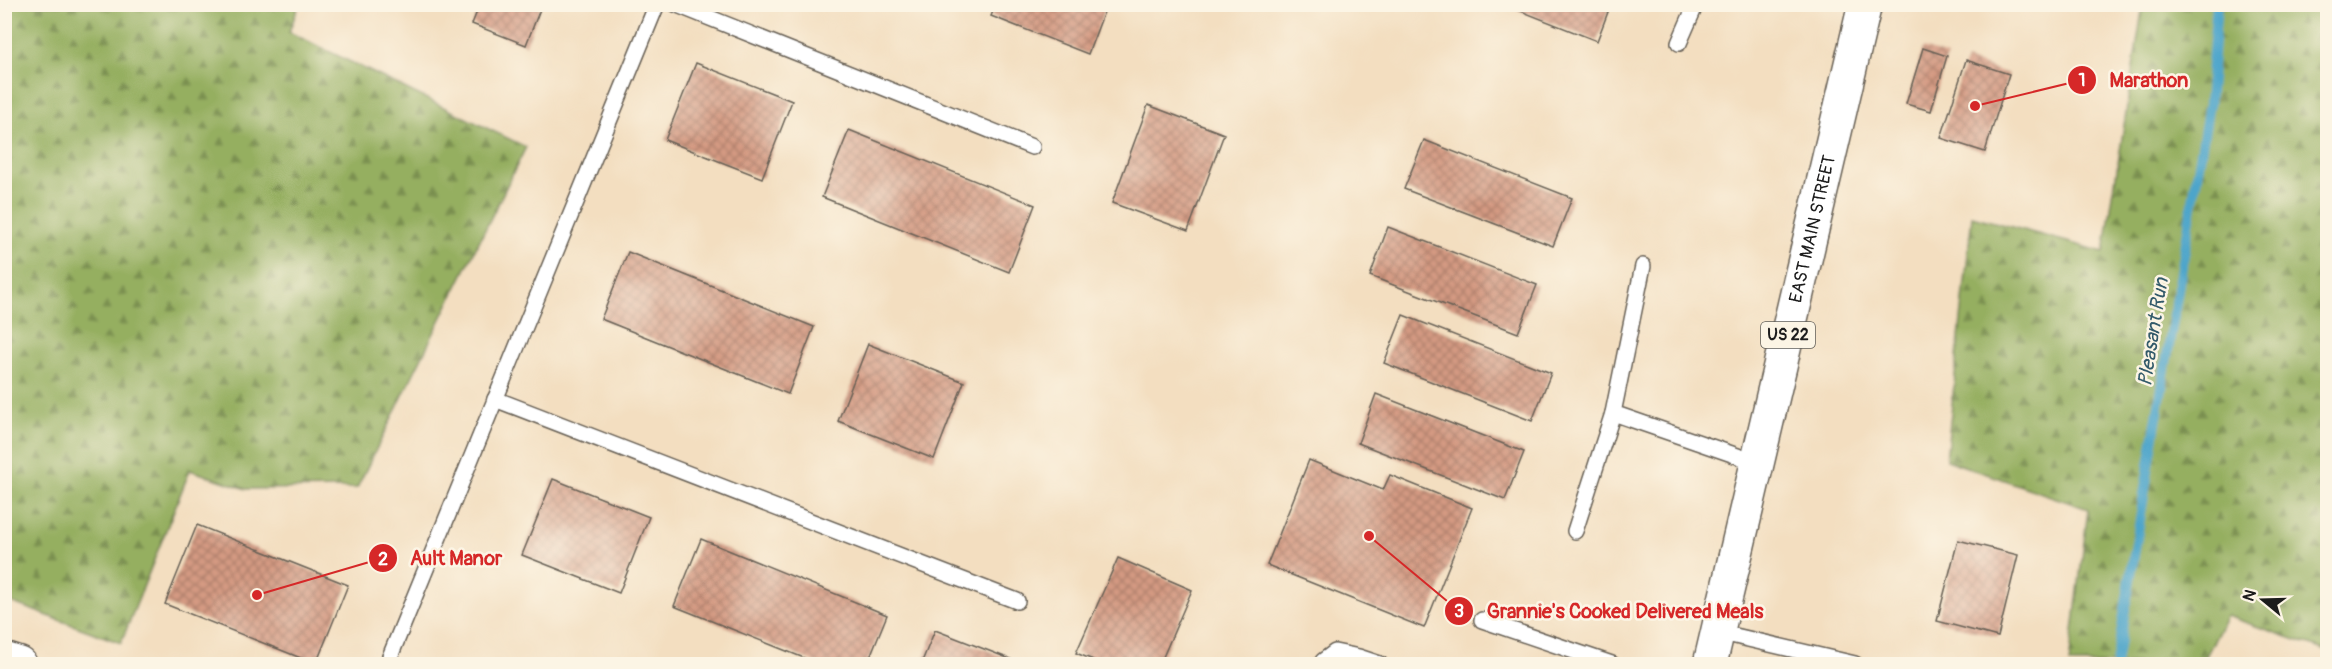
<svg xmlns="http://www.w3.org/2000/svg" width="2332" height="669" font-family="Pangolin,sans-serif">
<style>
.forest{fill:url(#forest-firs);stroke:#58663e;stroke-width:1.5}
.lines{fill:none;stroke-linecap:round;stroke-linejoin:round}
.stream{stroke:#4da5ca;stroke-width:10}
.building{fill:url(#building-cross-hatch)}
.service-casing{stroke:#676055;stroke-width:18}
.tertiary-casing{stroke:#676055;stroke-width:36}
.primary-casing{stroke:#676055;stroke-width:36}
.service{stroke:#fff;stroke-width:15}
.tertiary{stroke:#fff;stroke-width:33}
.primary{stroke:#fff;stroke-width:33}
.labels{text-anchor:middle;dominant-baseline:central;stroke-width:5;stroke-linejoin:round;paint-order:stroke}
.shield{fill:#fcf5e5;stroke:#5f5d58;stroke-width:1.5}
.shield-label{font-size:16px;font-weight:bold;fill:#1c1c1c}
.street-label{font-size:18px;fill:#1c1c1c;stroke:#fcf5e5}
.water-label{font-size:20px;font-style:italic;fill:#325a6a;stroke:#fcf5e5}
.leader{fill:none;stroke:#d62828;stroke-width:2}
.callout-dot{fill:#d62828;stroke:#fcf5e5;stroke-width:2}
.mark-label{font-size:18px;text-anchor:middle;font-weight:bold;fill:#fff}
.callout-label{font-size:20px;text-anchor:middle;font-weight:bold;fill:#d62828;stroke:#fcf5e5;stroke-width:5;stroke-linejoin:round;paint-order:stroke}
</style>
<defs>
<pattern id="forest-firs" width="22" height="20" patternUnits="userSpaceOnUse" patternTransform="scale(1.5)"><rect width="22" height="20" fill="#95af61"/><path d="M5 1l3.5 6h-7zM16 11l3.5 6h-7z" fill="#798e4f"/></pattern>
<pattern id="building-cross-hatch" width="8" height="8" patternUnits="userSpaceOnUse" patternTransform="scale(1.5)"><rect width="8" height="8" fill="#d49a82"/><path d="M0 0l8 8M0 8l8-8" fill="none" stroke="#ab7d6a"/></pattern>
</defs>
<rect width="100%" height="100%" fill="#fcf5e5"/>
<filter id="ink" filterUnits="userSpaceOnUse"><feTurbulence type="fractalNoise" baseFrequency=".0167" numOctaves="2"/><feDisplacementMap in="SourceGraphic" scale="12" xChannelSelector="R" yChannelSelector="G"/><feConvolveMatrix kernelMatrix="1 2 1 2 8 2 1 2 1" color-interpolation-filters="sRGB"/></filter>
<filter id="wash" filterUnits="userSpaceOnUse"><feTurbulence type="fractalNoise" baseFrequency=".008" numOctaves="4" result="noise"/><feDisplacementMap in="SourceGraphic" scale="24" xChannelSelector="R" yChannelSelector="G"/><feGaussianBlur stdDeviation="1.35" result="paint"/><feColorMatrix in="noise" values="0 0 0 0 0 0 0 0 0 0 0 0 0 0 0 0 0 1.4 0 .05"/><feComposite in="paint" operator="in"/></filter>
<g filter="url(#wash)">
<rect width="100%" height="100%" fill="#f3dec0"/>
<g class="forest">
<path d="M4 5H299L289 32 526 147 357 488 246 489 190 470 121 643 5 600Z"/>
<path d="M2143 5H2327V651L2227 616 2202 664H2069L2088 509 1946 460 1972 216 2104 252Z"/>
</g>
<g class="lines">
<path class="stream" d="M2116 664 2209 104 2217 4"/>
</g>
<g id="blocks">
<g class="building">
<path d="M480 4H542L526 45 472 24Z"/>
<path d="M996 4H1107L1088 54 991 16Z"/>
<path d="M1503 4H1611L1597 41Z"/>
<path d="M1923 48 1947 56 1931 111 1906 104Z"/>
<path d="M1966 60 2009 74 1985 152 1941 138Z"/>
<path d="M696 63 792 101 762 178 665 140Z"/>
<path d="M1148 105 1224 134 1188 231 1112 203Z"/>
<path d="M849 130 1035 205 1009 272 822 197Z"/>
<path d="M1424 140 1572 198 1553 246 1404 189Z"/>
<path d="M1388 227 1537 285 1518 333 1370 276Z"/>
<path d="M628 252 814 327 788 394 601 319Z"/>
<path d="M1403 315 1551 373 1532 421 1384 363Z"/>
<path d="M868 344 964 382 934 459 838 421Z"/>
<path d="M1376 394 1524 452 1505 500 1358 443Z"/>
<path d="M1309 460 1383 490 1390 475 1472 508 1424 628 1267 565Z"/>
<path d="M553 479 649 517 619 593 522 555Z"/>
<path d="M197 525 348 585 316 664 165 604Z"/>
<path d="M701 539 887 615 867 664H819L674 606Z"/>
<path d="M1958 540 2018 555 1998 637 1937 621Z"/>
<path d="M1118 558 1192 590 1160 664H1103L1076 653Z"/>
<path d="M935 630 1023 664H921Z"/>
</g>
</g>
</g>
<g filter="url(#ink)">
<use href="#blocks" fill-opacity="0" stroke="#676055" stroke-width="1.5"/>
<g class="lines">
<g class="service-casing">
<g id="service">
<path d="M675 4 1032 147"/>
<path d="M1679 43 1696 4"/>
<path d="M1643 266 1613 413 1758 463"/>
<path d="M495 399 1017 601"/>
<path d="M1575 531 1613 413"/>
<path d="M1482 620 1612 664"/>
<path d="M1718 632 1855 664"/>
<path d="M387 664 657 4"/>
<path d="M1322 664 1323 661 1335 652 1359 657 1380 664"/>
</g>
</g>
<g class="tertiary-casing">
<path id="tertiary" d="M4 659 20 664"/>
</g>
<g class="primary-casing">
<g id="primary">
<path id="s1" d="M1710 664 1865 4"/>
</g>
</g>
<use href="#service" class="service"/>
<use href="#tertiary" class="tertiary"/>
<use href="#primary" class="primary"/>
</g>
</g>
<g class="labels">
<rect class="shield" x="1761" y="322" width="54" height="26" rx="4.5"/>
<g class="shield-label">
<text x="1788" y="335">US 22</text>
</g>
<g class="street-label">
<text stroke="none"><textPath href="#s1" startOffset="447">EAST MAIN STREET</textPath></text>
</g>
<g class="water-label">
<text transform="translate(2153 332) rotate(-81)">Pleasant Run</text>
</g>
</g>
<path class="leader" d="M1975 106L2082 80M257 595L383 558M1369 536L1459 611"/>
<g class="callout-dot">
<circle cx="1975" cy="106" r="6"/>
<circle cx="257" cy="595" r="6"/>
<circle cx="1369" cy="536" r="6"/>
<circle cx="2082" cy="80" r="15"/>
<circle cx="383" cy="558" r="15"/>
<circle cx="1459" cy="611" r="15"/>
</g>
<g class="mark-label">
<text x="2082" y="86">1</text>
<text x="383" y="565">2</text>
<text x="1459" y="617">3</text>
</g>
<g class="callout-label">
<text x="2149" y="87">Marathon</text>
<text x="456" y="565">Ault Manor</text>
<text x="1625" y="618">Grannie's Cooked Delivered Meals</text>
</g>
<rect width="2332" height="669" fill="none" stroke="#fcf5e5" stroke-width="24"/>
<g transform="translate(2263 600) rotate(289)" stroke="#fcf5e5" stroke-width="4.5" paint-order="stroke">
<path d="M0-4.5L10 22L0 15L-10 22Z" fill="#1c1c1c"/>
<text y="-9" font-size="16" font-weight="bold" text-anchor="middle" fill="#1c1c1c">N</text>
</g>
</svg>
